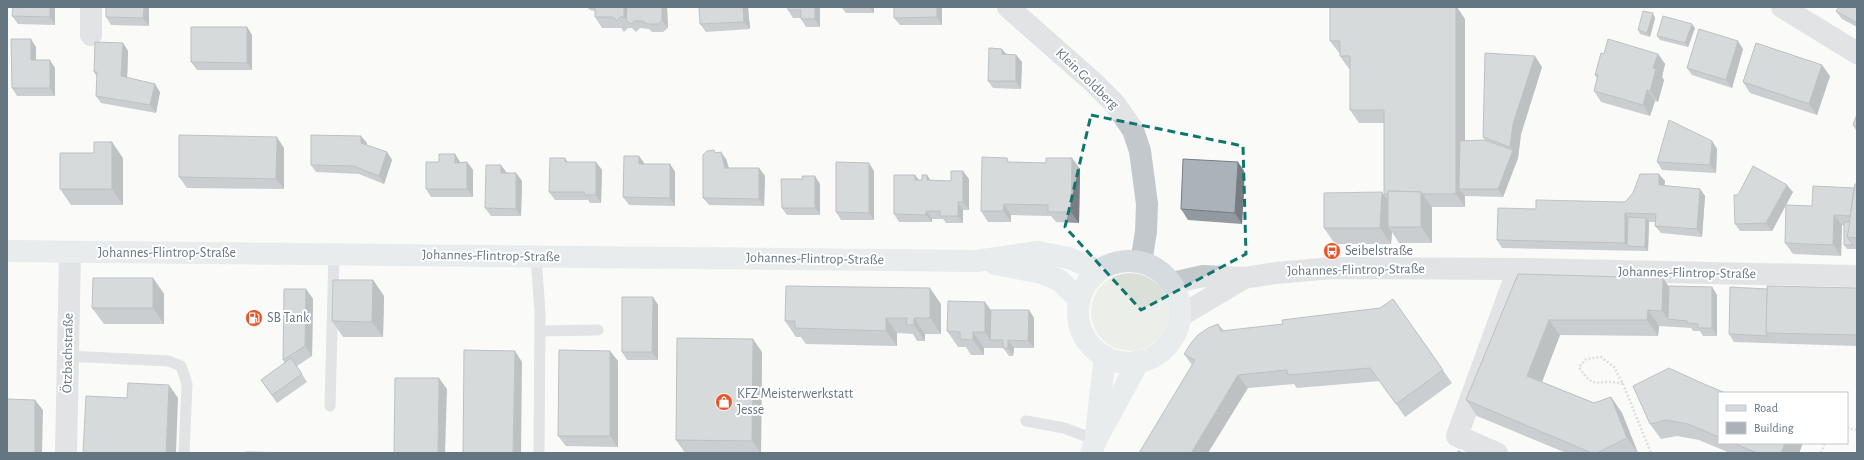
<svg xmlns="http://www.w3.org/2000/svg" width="1864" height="460" font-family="'Alegreya Sans',sans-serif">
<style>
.green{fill:#dadfd7}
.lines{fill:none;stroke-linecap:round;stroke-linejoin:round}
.path{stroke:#bbbfc2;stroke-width:2.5;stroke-dasharray:2 2;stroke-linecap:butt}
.service{stroke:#c3c8cc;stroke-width:11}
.minor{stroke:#c3c8cc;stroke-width:22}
.secondary{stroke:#d6dbdf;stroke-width:22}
.wall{fill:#929a9f}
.shaded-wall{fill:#777d82}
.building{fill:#aab3b9;stroke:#777d82}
.marked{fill:none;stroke:#0f766e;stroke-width:3;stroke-dasharray:8 5;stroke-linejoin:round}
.labels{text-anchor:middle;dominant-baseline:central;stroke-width:4;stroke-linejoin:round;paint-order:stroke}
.street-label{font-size:14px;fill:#657683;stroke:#fff}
.poi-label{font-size:14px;fill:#657683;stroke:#fff;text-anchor:start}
</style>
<rect width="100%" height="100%" fill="#fafaf8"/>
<circle class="green" cx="1130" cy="312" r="39"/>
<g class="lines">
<g class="path">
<path d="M1623 384C1600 377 1595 393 1579 367L1586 359 1601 357 1614 367 1623 384 1651 453"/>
<path d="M1847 428 1857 430"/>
<path d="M1821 453 1825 443"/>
</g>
<g class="service">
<path d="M536 257 540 313 539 451"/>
<path d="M540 331 598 330"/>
<path d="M68 356 169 361 181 366 187 384 184 453"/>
<path d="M330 406 334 254"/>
<path d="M1026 421 1064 428 1096 440"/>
</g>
<g class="minor">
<path d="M91 7V35"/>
<path d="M1008 7 1093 82 1115 104 1133 130 1140 151 1147 204 1146 232 1141 262"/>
<path d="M1782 7 1857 53"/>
<path d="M1172 283 1203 276 1244 278 1276 273 1332 268 1518 269 1857 276"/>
<path d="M1180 316 1244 278"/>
<path d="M66 453 70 253"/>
<path d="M1497 453 1457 436 1518 269"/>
</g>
<g class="secondary">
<path d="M7 251 976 261 1038 252 1069 258 1099 271"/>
<circle cx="1129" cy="312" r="51"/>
<path d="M995 264 1042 273 1059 280 1080 300"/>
<path d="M1096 433 1105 356"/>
<path d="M1091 453 1096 440 1139 361"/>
</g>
</g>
<g class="wall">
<path d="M55 7V25L18 24 12 16Z"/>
<path d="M149 7V26L111 25 106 17Z"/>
<path d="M587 7H667L668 28 663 32H652L649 29 640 28 636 32 632 28H628L624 32 621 28H602L595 17V11L590 10Z"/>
<path d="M699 7H748L750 29 706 32 700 24Z"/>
<path d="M788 7H820V27H806L801 19V18H793L788 10Z"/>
<path d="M841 7H874V13H846Z"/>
<path d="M894 7H942V25H900L894 18Z"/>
<path d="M1857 7V27L1842 19 1836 11Z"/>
<path d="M1655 18 1650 37 1640 34 1638 30Z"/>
<path d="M1465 19V141L1485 140 1483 137 1542 67 1521 134 1518 158 1503 197 1465 196V207H1432V243H1399L1392 232 1391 244H1335L1324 228 1384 194V123H1359L1350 110V69H1349L1340 56V54L1330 41Z"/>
<path d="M247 27 252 35V70H197L191 62Z"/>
<path d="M1695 28 1688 47 1660 40 1657 36Z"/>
<path d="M123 43 128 51 127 78 160 92 156 113 101 103 96 96 97 77 94 72Z"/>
<path d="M36 47V60L55 68V96H17L12 88Z"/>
<path d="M1743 49 1732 88 1692 75 1687 68Z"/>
<path d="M1006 54 1016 55 1022 62 1021 89 993 88 988 81Z"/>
<path d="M1604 54H1658L1665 64 1662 77 1664 80 1658 102 1655 101 1650 116 1601 102 1594 91 1597 78 1595 75Z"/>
<path d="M1830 76 1817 115 1750 93 1743 82Z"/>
<path d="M1857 114V132L1853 125Z"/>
<path d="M1712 141 1717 149 1716 173 1662 170 1657 162Z"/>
<path d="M367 143V145L387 152 392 160 384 184 359 174 316 172 311 165Z"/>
<path d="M284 148V189L187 188 179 177Z"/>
<path d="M716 153 726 159 729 168H759L765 176 764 206 709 205 703 198Z"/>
<path d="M455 154 460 162H467L473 170V197H431L426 189 439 162Z"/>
<path d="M123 158V205H71L60 189Z"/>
<path d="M565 158 568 162H596L602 170 601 203H590L588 200H555L549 192Z"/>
<path d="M1072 158 1080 169 1079 223 1056 222 1051 216 1011 215V222H988L981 211 1011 162 1046 163Z"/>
<path d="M645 164H670L675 172V206L629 205 623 197Z"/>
<path d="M874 171V220H841L836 212Z"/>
<path d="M1245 172 1242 224 1188 220 1181 209Z"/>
<path d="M507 173H516L522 181 521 216H491L485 208Z"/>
<path d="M915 175 919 180H922L927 175 930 180 951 181 969 179V210H963V223H946L943 219H932V222H899L894 214Z"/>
<path d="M1665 181 1664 186 1700 189 1705 196 1702 237 1661 233 1655 226 1656 222H1649L1648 251 1502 248 1497 240 1536 209 1625 202Z"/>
<path d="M820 184V215H787L782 208Z"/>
<path d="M1857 184V251L1856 249H1847L1844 245V226L1842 225 1841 256 1793 254 1785 243 1812 206 1854 188Z"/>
<path d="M1793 192 1772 231H1740L1735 224 1738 195Z"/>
<path d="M1518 274 1669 286 1712 287 1717 295V336H1703L1700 331H1693L1691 328 1659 326 1658 336 1560 335 1542 382 1594 403 1611 397 1622 413 1638 453H1566L1477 416 1466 400Z"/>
<path d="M153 278 164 294V324H104L92 308Z"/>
<path d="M373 280 384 296 383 337H343L332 321Z"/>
<path d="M1857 288V346L1734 342 1729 334 1767 289Z"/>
<path d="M306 289 313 299 312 356 297 366 307 382 277 403 261 380 285 363 283 360Z"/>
<path d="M653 297 658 305V360H627L622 352Z"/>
<path d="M1393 299 1452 383 1405 417 1380 381 1297 388 1294 384 1248 388 1192 365 1184 354 1218 324 1223 331 1283 324 1380 308Z"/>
<path d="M941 304V334H925V341H917L913 334 897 333V346L806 344 801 337H796L785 321Z"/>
<path d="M991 310H1029L1034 318V348H1014L1013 356H1009L1003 348H984V355H971L966 347H958L947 331Z"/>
<path d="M610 351 618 361V447L566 446 558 436Z"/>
<path d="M762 352 761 453H685L676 440Z"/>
<path d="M1719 393V443H1803L1799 453H1730L1699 440 1677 436 1661 439 1650 424Z"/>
</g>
<g class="shaded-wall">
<path d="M50 7H55V25L50 17Z"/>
<path d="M144 7H149V26L143 18Z"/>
<path d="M624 7H631L626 20 624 17Z"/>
<path d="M662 7H667L668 28 662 20Z"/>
<path d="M743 7H748L750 29 744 22Z"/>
<path d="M815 7H820V27L815 19Z"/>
<path d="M869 7H874V13Z"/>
<path d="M937 7H942V25L937 17Z"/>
<path d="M1456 7H1457L1465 19V189H1459L1465 196V207L1456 194Z"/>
<path d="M1653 13 1655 18 1650 37 1647 33Z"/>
<path d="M1692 24 1695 28 1688 47 1685 43Z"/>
<path d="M247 27 252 35V70L247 63Z"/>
<path d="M31 39 36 47V68L31 60Z"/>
<path d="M1738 41 1743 49 1732 88 1726 80Z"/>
<path d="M123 43 128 51 127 84 121 76Z"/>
<path d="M1002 49 1008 56 1002 54Z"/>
<path d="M1658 54 1665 64 1662 77 1664 80 1658 102 1650 91 1653 68Z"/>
<path d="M1016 55 1022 62 1021 89 1016 81Z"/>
<path d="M1535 56 1542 67 1521 134 1518 158 1503 197 1498 189 1513 150 1510 147 1513 124Z"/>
<path d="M50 60 55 68V96L50 88Z"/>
<path d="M1822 65 1830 76 1817 115 1809 104Z"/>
<path d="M155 84 160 92 156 113 150 105Z"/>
<path d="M1647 90 1655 101 1650 116 1643 105Z"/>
<path d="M361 136 367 143 366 150 361 143Z"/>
<path d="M277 137 284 148V189L276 179Z"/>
<path d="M1712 141 1717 149 1716 173 1710 165Z"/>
<path d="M112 142 123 158V205L112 189Z"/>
<path d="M387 152 392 160 384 184 379 176Z"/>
<path d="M721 152 726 159 731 176 725 168Z"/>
<path d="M455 154 460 162V170L455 163Z"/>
<path d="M639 156 645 164H639Z"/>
<path d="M1072 158 1080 169 1079 223 1071 212Z"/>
<path d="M467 162 473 170V197L467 189Z"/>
<path d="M596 162 602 170 601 203 596 195Z"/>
<path d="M1238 162 1245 172 1242 224 1235 213Z"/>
<path d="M869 163 874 171V220L869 213Z"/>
<path d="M670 164 675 172V206L670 198Z"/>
<path d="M501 165 507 173H501Z"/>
<path d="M759 168 765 176 764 206 759 199Z"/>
<path d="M963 171 969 179V210L963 202Z"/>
<path d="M516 173 522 181 521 216 516 209Z"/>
<path d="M1659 174 1665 181 1664 193 1659 185Z"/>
<path d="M915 175 920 182 915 180Z"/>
<path d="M927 175 932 183 927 180Z"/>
<path d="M815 176 820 184V215L815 208Z"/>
<path d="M1787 185 1793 192 1772 231 1766 223Z"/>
<path d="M1700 189 1705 196 1702 237 1697 229Z"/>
<path d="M1382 192 1393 207 1388 227 1392 232 1391 244 1380 228Z"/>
<path d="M1421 192 1432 207V243L1421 227Z"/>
<path d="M958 202 963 210V223L958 216Z"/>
<path d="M1004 204 1011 215V222L1003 211Z"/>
<path d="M926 211 932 219V222L926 215Z"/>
<path d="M1625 213 1630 221 1627 246 1630 250 1625 243Z"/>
<path d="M1834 215 1842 225 1841 256 1833 245Z"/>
<path d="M1646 218 1649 222 1648 251 1645 247Z"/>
<path d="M153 278 164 294V324L153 308Z"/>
<path d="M1663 278 1674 294 1668 319 1662 311Z"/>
<path d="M373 280 384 296 383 337 372 322Z"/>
<path d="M1712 287 1717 295V336L1712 328Z"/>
<path d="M930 288 941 304V334L930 318Z"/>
<path d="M306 289 313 299 312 356 305 346Z"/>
<path d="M653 297 658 305V360L652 352Z"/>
<path d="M985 302 996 317 990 340 985 332Z"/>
<path d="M1029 310 1034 318V348L1028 341Z"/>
<path d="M1648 310 1659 326 1658 336 1647 320Z"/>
<path d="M886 318 897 333V346L886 331Z"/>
<path d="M914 318 925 334V341L914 325Z"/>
<path d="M1549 320 1560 335 1538 392 1527 376Z"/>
<path d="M1218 324 1228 337 1221 331Z"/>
<path d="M973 332 984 348V355L973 340Z"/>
<path d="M753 339 762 352 761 453 752 441Z"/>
<path d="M1008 340 1014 348 1013 356 1008 348Z"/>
<path d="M515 351 522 362 521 453H513Z"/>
<path d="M610 351 618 361V447L610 436Z"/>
<path d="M1238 375 1248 388 1208 453H1191Z"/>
<path d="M439 378 447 389 445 453H438Z"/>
<path d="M169 385 178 398 176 453H166Z"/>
<path d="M1611 397 1622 413 1638 453 1627 438Z"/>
<path d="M35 400 43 410 42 453H35Z"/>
<path d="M1785 443H1803L1799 453H1781Z"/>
</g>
<g class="building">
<path d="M13 7H50V17L12 16Z"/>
<path d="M106 7H144L143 18 106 17Z"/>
<path d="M595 7H624V17H620L617 21 613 17H595Z"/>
<path d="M627 7H662V20L658 24H647L643 21H634L631 24 626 20Z"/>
<path d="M699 7H743L744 22 700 24Z"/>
<path d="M788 7H815V19H801V10H788Z"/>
<path d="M894 7H937V17L894 18Z"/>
<path d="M1330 7H1456V194H1423L1421 192 1388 191V194H1384V110H1350V56H1340V41H1330Z"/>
<path d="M1839 7H1857V23L1836 11Z"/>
<path d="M1643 11 1653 13 1647 33 1638 30Z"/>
<path d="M1663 16 1692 24 1685 43 1657 36Z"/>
<path d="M191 27H247V63L191 62Z"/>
<path d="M1699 29 1738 41 1726 80 1687 68Z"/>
<path d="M11 39H31V60H50V88H12Z"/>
<path d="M1608 39 1658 54 1653 68 1656 69 1650 91 1647 90 1643 105 1594 91 1598 75H1595L1601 53 1604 54Z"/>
<path d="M95 42 123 43 121 76 155 84 150 105 96 96 97 72H94Z"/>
<path d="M1756 43 1822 65 1809 104 1743 82Z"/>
<path d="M989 48 1002 49V54L1016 55V81H988Z"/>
<path d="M1485 53 1535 56 1513 124 1510 147 1483 137Z"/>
<path d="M1857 114V127L1853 125Z"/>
<path d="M1669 120 1712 141 1710 165 1657 162Z"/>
<path d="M179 135 277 137 276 179 179 177Z"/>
<path d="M311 135 361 136V143L387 152 379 176 354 166 311 165Z"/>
<path d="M1485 140 1513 150 1498 189H1459L1460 141Z"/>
<path d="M94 142H112V189H60V153H94Z"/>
<path d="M714 150 715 153 721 152 725 168H759V199L703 198V155L707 151Z"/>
<path d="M439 154H455V163L467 162V189H426V162H439Z"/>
<path d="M624 156H639V164H670V198L623 197Z"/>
<path d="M982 157 1007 158 1008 162 1046 163V158H1072L1071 212H1048V205L1004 204 1003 211H981Z"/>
<path d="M550 158H565V162H596V195H585L584 192H549Z"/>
<path d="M1183 159 1238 162 1235 213 1181 209Z"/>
<path d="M836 162 869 163V213L836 212Z"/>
<path d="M486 165H501V173H516V209L485 208Z"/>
<path d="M1753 166 1787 185 1766 223 1735 224 1734 195H1738Z"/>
<path d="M951 171H963V202H958V216H940V211H926V215L894 214V175H915V180H922V175H927V180L951 181Z"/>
<path d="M1640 174H1659V185L1700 189 1697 229 1655 226 1656 214 1625 213V243L1497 240 1498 208 1536 209V200L1625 202 1633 193Z"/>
<path d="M802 176H815V208H782L781 179H803Z"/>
<path d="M1855 184H1857V238L1847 237Z"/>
<path d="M1813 186 1854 188 1850 216 1834 215 1833 245 1785 243 1786 205 1812 206Z"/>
<path d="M1388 191 1421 192V227H1388Z"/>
<path d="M1382 192 1380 228H1324V193Z"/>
<path d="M1628 217 1646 218 1645 247 1627 246Z"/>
<path d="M1844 222H1850L1847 237 1853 245H1844Z"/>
<path d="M1518 274 1663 278 1662 311 1648 310 1647 320H1549L1527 376 1594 403 1611 397 1627 438 1597 453H1592L1466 400Z"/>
<path d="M93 278H153V308H92Z"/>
<path d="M333 280H373L372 322 332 321Z"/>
<path d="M786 286 930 288V318H914V325H906L907 318H886V331L795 328V321H785Z"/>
<path d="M1669 286 1712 287V328H1698V324L1687 323V321L1668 319Z"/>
<path d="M1767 286 1857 288V335L1766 333Z"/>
<path d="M1730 287 1767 289 1766 333 1768 336 1729 334Z"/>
<path d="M284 289H306L305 346 283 360Z"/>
<path d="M622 297H653L652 352H622Z"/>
<path d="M1393 299 1443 370 1396 404 1370 368 1288 375 1287 370 1238 375 1191 453H1139L1195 360 1184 354 1191 343 1198 335 1208 328 1218 324 1221 331 1283 324 1282 320 1380 308Z"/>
<path d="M948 301 985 302V332H973V340L960 339V332L947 331Z"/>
<path d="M991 310H1029L1028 341 1008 340V348H1003V340H990Z"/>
<path d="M677 338 753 339 752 441 676 440Z"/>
<path d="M464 350 515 351 513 453H463Z"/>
<path d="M559 350 610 351V436H558Z"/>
<path d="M291 358 302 374 272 395 261 380Z"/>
<path d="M1669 368 1704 384 1726 393H1719V437L1688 424 1666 420 1650 424 1633 386Z"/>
<path d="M395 378H439L438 453H394Z"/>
<path d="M128 383 169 385 166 453H83L86 396 127 398Z"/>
<path d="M7 399 35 400V453H7Z"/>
<path d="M1733 443H1785L1781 453H1757Z"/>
<path d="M1458 451 1463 453H1457Z"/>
<path d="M246 452 294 453H246Z"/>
</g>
<path d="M0 0H1864V460H0ZM1091 115 1243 146 1246 254 1141 310 1065 227Z" fill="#fafaf8" fill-opacity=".55" fill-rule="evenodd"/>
<path class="marked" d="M1091 115 1243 146 1246 254 1141 310 1065 227Z"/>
<defs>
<g id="bus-disc" transform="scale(0.9)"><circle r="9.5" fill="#e4572e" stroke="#fff"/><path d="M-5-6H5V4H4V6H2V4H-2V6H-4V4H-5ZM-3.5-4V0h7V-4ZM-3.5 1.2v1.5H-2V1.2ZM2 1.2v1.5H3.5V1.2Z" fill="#fff"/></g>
<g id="fuel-disc" transform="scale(0.9)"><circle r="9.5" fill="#e4572e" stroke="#fff"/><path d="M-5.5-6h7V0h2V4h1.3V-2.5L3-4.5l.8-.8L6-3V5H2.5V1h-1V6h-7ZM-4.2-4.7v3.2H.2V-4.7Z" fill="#fff"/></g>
<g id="shop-disc" transform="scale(0.9)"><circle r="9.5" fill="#e4572e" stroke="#fff"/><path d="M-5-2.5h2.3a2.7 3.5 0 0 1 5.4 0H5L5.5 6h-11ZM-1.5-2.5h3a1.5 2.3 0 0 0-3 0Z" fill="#fff"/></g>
</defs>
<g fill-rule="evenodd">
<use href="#bus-disc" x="1332" y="251"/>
<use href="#fuel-disc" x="254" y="318"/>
<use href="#shop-disc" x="724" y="402"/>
</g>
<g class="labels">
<g class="street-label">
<text transform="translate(1087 79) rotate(44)">Klein Goldberg</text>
<text x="167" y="253">Johannes-Flintrop-Straße</text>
<text transform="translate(491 256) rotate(1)">Johannes-Flintrop-Straße</text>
<text transform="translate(815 259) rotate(1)">Johannes-Flintrop-Straße</text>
<text transform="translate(1356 270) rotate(-1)">Johannes-Flintrop-Straße</text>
<text transform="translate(1687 273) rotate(1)">Johannes-Flintrop-Straße</text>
<text transform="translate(68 353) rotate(-89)">Ötzbachstraße</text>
</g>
<g class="poi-label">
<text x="1345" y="251">Seibelstraße</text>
<text x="267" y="318">SB Tank</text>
<text x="737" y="394">KFZ Meisterwerkstatt<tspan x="737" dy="16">Jesse</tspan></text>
</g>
</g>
<rect width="1864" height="460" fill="none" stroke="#657683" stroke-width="16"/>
<rect x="1718" y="392" width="130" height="52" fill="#ffffff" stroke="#c1c8cd"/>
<rect x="1726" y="405" width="20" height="6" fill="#d6dbdf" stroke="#c1c8cd"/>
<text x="1754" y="412" font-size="12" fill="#657683">Road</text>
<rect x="1726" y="422" width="20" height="12" fill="#aab3b9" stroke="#c1c8cd"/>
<text x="1754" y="432" font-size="12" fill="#657683">Building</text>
</svg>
